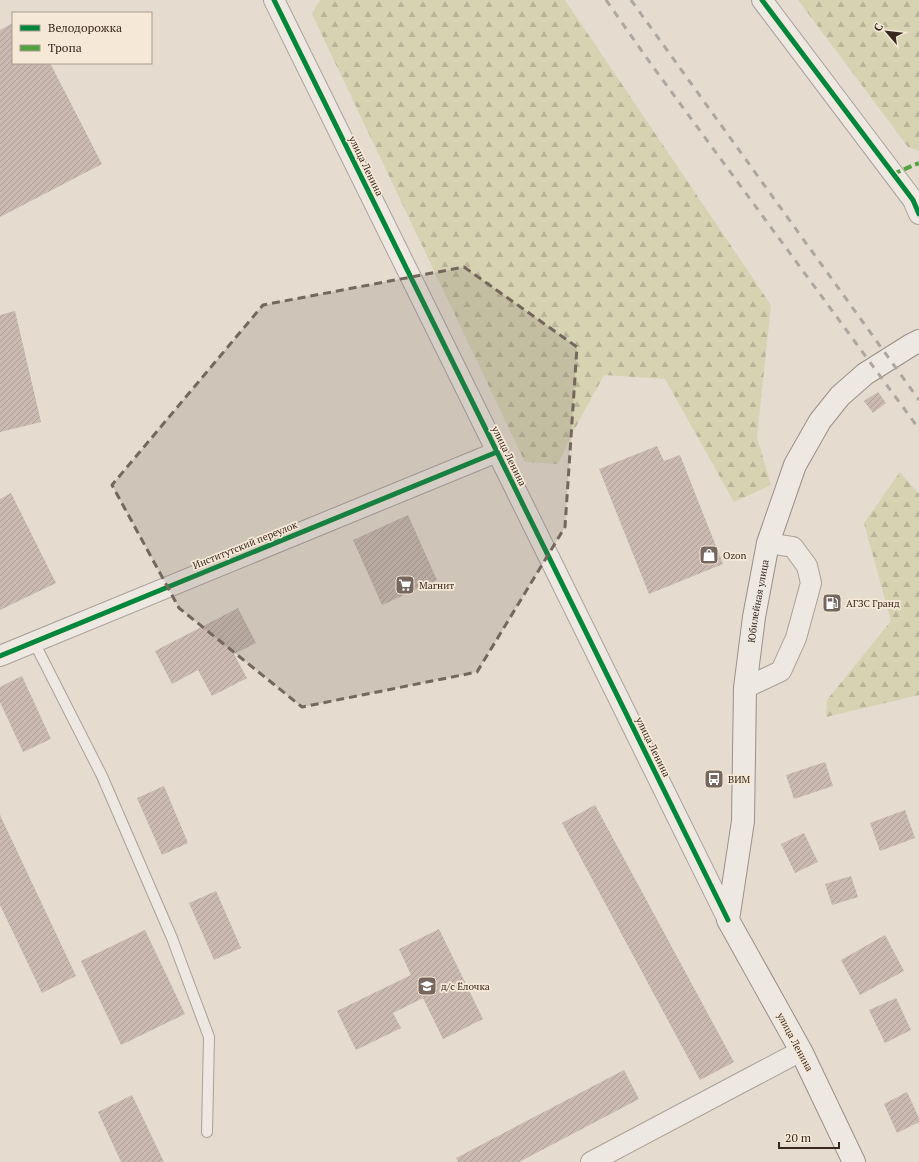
<svg xmlns="http://www.w3.org/2000/svg" width="919" height="1162" font-family="'PT Serif',serif">
<style>
.forest{fill:url(#forest-firs)}
.building{fill:url(#building-hatch)}
.lines{fill:none;stroke-linecap:round;stroke-linejoin:round}
.service-casing{stroke:#aaa198;stroke-width:12}
.minor-casing{stroke:#aaa198;stroke-width:22}
.secondary-casing{stroke:#9a9088;stroke-width:24}
.service{stroke:#ede8e1;stroke-width:10}
.minor{stroke:#ede8e1;stroke-width:20}
.secondary{stroke:#ede8e1;stroke-width:22}
.rail{stroke:#ada7a1;stroke-width:3;stroke-dasharray:7 7;stroke-linecap:butt}
.quiet{stroke:#53a341;stroke-width:4;stroke-dasharray:8 4;stroke-linecap:butt}
.cycleway-casing{stroke:#f5e8d6;stroke-width:8}
.cycleway{stroke:#00873e;stroke-width:5}
.marked{fill:#75675d;fill-opacity:0.2;stroke:#75675d;stroke-width:3;stroke-dasharray:8 5;stroke-linejoin:round}
.labels{text-anchor:middle;dominant-baseline:central;stroke-width:3.5;stroke-linejoin:round;paint-order:stroke}
.street-label{font-size:10px;fill:#392820;stroke:#f5e8d6}
.poi-label{font-size:10px;fill:#392820;stroke:#f5e8d6;text-anchor:start}
</style>
<defs>
<pattern id="forest-firs" width="22" height="20" patternUnits="userSpaceOnUse"><rect width="22" height="20" fill="#d7d2b2"/><path d="M5 1l3.5 6h-7zM16 11l3.5 6h-7z" fill="#b9b499"/></pattern>
<pattern id="building-hatch" width="6" height="6" patternUnits="userSpaceOnUse"><rect width="6" height="6" fill="#c9b9b0"/><path d="M-1 1l2-2M0 6l6-6M5 7l2-2" fill="none" stroke="#ad9f97"/></pattern>
</defs>
<rect width="100%" height="100%" fill="#e5dbcf"/>
<g class="forest">
<path d="M320 0H565L771 305 757 437 771 485 734 502 665 379 604 375 572 434 558 464 525 462 312 14Z"/>
<path d="M798 0H919V151L908 147Z"/>
<path d="M900 472 919 494V695L826 717 827 700 891 621 864 523Z"/>
</g>
<g class="building">
<path d="M13 23V63H50L102 164 0 217V30Z"/>
<path d="M15 311 41 422 0 432V315Z"/>
<path d="M878 392 886 403 873 413 864 401Z"/>
<path d="M657 446 664 461 680 455 723 564 649 594 599 469Z"/>
<path d="M11 493 56 583 0 610V499Z"/>
<path d="M408 515 437 580 382 605 353 540Z"/>
<path d="M238 608 256 643 234 654 247 678 212 696 198 670 172 684 155 651Z"/>
<path d="M22 676 51 739 23 752 0 702V687Z"/>
<path d="M825 762 833 786 794 799 786 775Z"/>
<path d="M164 786 188 843 162 855 137 798Z"/>
<path d="M595 805 734 1062 700 1080 562 823Z"/>
<path d="M905 810 915 838 880 851 870 823Z"/>
<path d="M0 815 76 976 42 993 0 905Z"/>
<path d="M804 833 818 862 795 873 781 844Z"/>
<path d="M851 876 858 897 832 905 825 884Z"/>
<path d="M216 891 241 948 214 960 189 903Z"/>
<path d="M439 929 483 1019 443 1039 423 998 393 1013 401 1028 356 1050 337 1011 411 975 399 949Z"/>
<path d="M145 930 185 1014 121 1045 81 961Z"/>
<path d="M885 935 904 971 860 995 841 960Z"/>
<path d="M896 998 911 1030 885 1043 869 1010Z"/>
<path d="M624 1070 639 1099 519 1162H458L456 1158Z"/>
<path d="M907 1092 919 1118V1122L897 1133 884 1104Z"/>
<path d="M132 1095 164 1162H121L98 1112Z"/>
</g>
<g class="lines">
<g class="service-casing">
<path id="service" d="M34 642 102 776 172 938 209 1037 207 1132"/>
</g>
<g class="minor-casing">
<g id="minor">
<path d="M274 0 728 920"/>
<path d="M762 0 913 200 919 214"/>
<path d="M0 656 497 452"/>
<path d="M745 688 781 671 796 638 811 583 807 566 793 547 768 543"/>
<path d="M591 1162 801 1051"/>
</g>
</g>
<g class="secondary-casing">
<g id="secondary">
<path id="s1" d="M854 1162 801 1051 728 920 743 821 745 688 754 617 768 543 795 465 820 421 840 396 865 374 911 345 919 341"/>
</g>
</g>
<use href="#service" class="service"/>
<use href="#minor" class="minor"/>
<use href="#secondary" class="secondary"/>
<g class="rail">
<path d="M606 0 651 64 919 429"/>
<path d="M631 0 919 400"/>
</g>
<path class="quiet" d="M893 174 919 163"/>
<g class="cycleway-casing">
<g id="cycleway">
<path d="M274 0 728 920"/>
<path d="M762 0 913 200 919 214"/>
<path d="M0 656 497 452"/>
</g>
</g>
<use href="#cycleway" class="cycleway"/>
</g>
<path class="marked" d="M464 267 577 347 565 527 477 672 302 707 179 608 112 485 263 305Z"/>
<defs>
<g id="shop-square" transform="scale(1)"><rect x="-9" y="-9" width="18" height="18" rx="4" fill="#75675d" stroke="#f5e8d6"/><path d="M-5-2.5h2.3a2.7 3.5 0 0 1 5.4 0H5L5.5 6h-11ZM-1.5-2.5h3a1.5 2.3 0 0 0-3 0Z" fill="#fff"/></g>
<g id="supermarket-square" transform="scale(1)"><rect x="-9" y="-9" width="18" height="18" rx="4" fill="#75675d" stroke="#f5e8d6"/><path d="M-6-5.5h2.5l.6 2H6L4.5 2H-2.5L-4.4-4H-6ZM-1.5 3.2a1.3 1.3 0 1 0 .1 0ZM3 3.2a1.3 1.3 0 1 0 .1 0Z" fill="#fff"/></g>
<g id="fuel-square" transform="scale(1)"><rect x="-9" y="-9" width="18" height="18" rx="4" fill="#75675d" stroke="#f5e8d6"/><path d="M-5.5-6h7V0h2V4h1.3V-2.5L3-4.5l.8-.8L6-3V5H2.5V1h-1V6h-7ZM-4.2-4.7v3.2H.2V-4.7Z" fill="#fff"/></g>
<g id="bus-square" transform="scale(1)"><rect x="-9" y="-9" width="18" height="18" rx="4" fill="#75675d" stroke="#f5e8d6"/><path d="M-5-6H5V4H4V6H2V4H-2V6H-4V4H-5ZM-3.5-4V0h7V-4ZM-3.5 1.2v1.5H-2V1.2ZM2 1.2v1.5H3.5V1.2Z" fill="#fff"/></g>
<g id="school-square" transform="scale(1)"><rect x="-9" y="-9" width="18" height="18" rx="4" fill="#75675d" stroke="#f5e8d6"/><path d="M0-5L7-2L0 1L-7-2ZM-4 1L0 2.5L4 1V4Q0 6-4 4Z" fill="#fff"/></g>
</defs>
<g fill-rule="evenodd">
<use href="#shop-square" x="709" y="555"/>
<use href="#supermarket-square" x="405" y="585"/>
<use href="#fuel-square" x="832" y="603"/>
<use href="#bus-square" x="714" y="779"/>
<use href="#school-square" x="427" y="986"/>
</g>
<g class="labels">
<g class="street-label">
<text transform="translate(366 166) rotate(64)">улица Ленина</text>
<text transform="translate(509 456) rotate(64)">улица Ленина</text>
<text transform="translate(245 545) rotate(-22)">Институтский переулок</text>
<text stroke="none"><textPath href="#s1" startOffset="594">Юбилейная улица</textPath></text>
<text transform="translate(653 747) rotate(64)">улица Ленина</text>
<text transform="translate(795 1042) rotate(62)">улица Ленина</text>
</g>
<g class="poi-label">
<text x="723" y="555">Ozon</text>
<text x="419" y="585">Магнит</text>
<text x="846" y="603">АГЗС Гранд</text>
<text x="728" y="779">ВИМ</text>
<text x="441" y="986">д/с Ёлочка</text>
</g>
</g>
<rect x="12" y="12" width="140" height="52" fill="#f5e8d6" stroke="#aa9b8d"/>
<rect x="20" y="25" width="20" height="6" fill="#00873e" stroke="#aa9b8d"/>
<text x="48" y="32" font-size="12" fill="#392820">Велодорожка</text>
<rect x="20" y="45" width="20" height="6" fill="#53a341" stroke="#aa9b8d"/>
<text x="48" y="52" font-size="12" fill="#392820">Тропа</text>
<g transform="translate(887 32) rotate(298)" stroke="#f5e8d6" stroke-width="3" paint-order="stroke">
<path d="M0-3L7 15L0 10L-7 15Z" fill="#392820"/>
<text y="-6" font-size="11" font-weight="bold" text-anchor="middle" fill="#392820">С</text>
</g>
<path d="M779 1142v6h60v-6" fill="none" stroke="#392820" stroke-width="2"/>
<text x="785" y="1142" font-size="12" fill="#392820" stroke="#f5e8d6" stroke-width="3" paint-order="stroke">20 m</text>
</svg>
